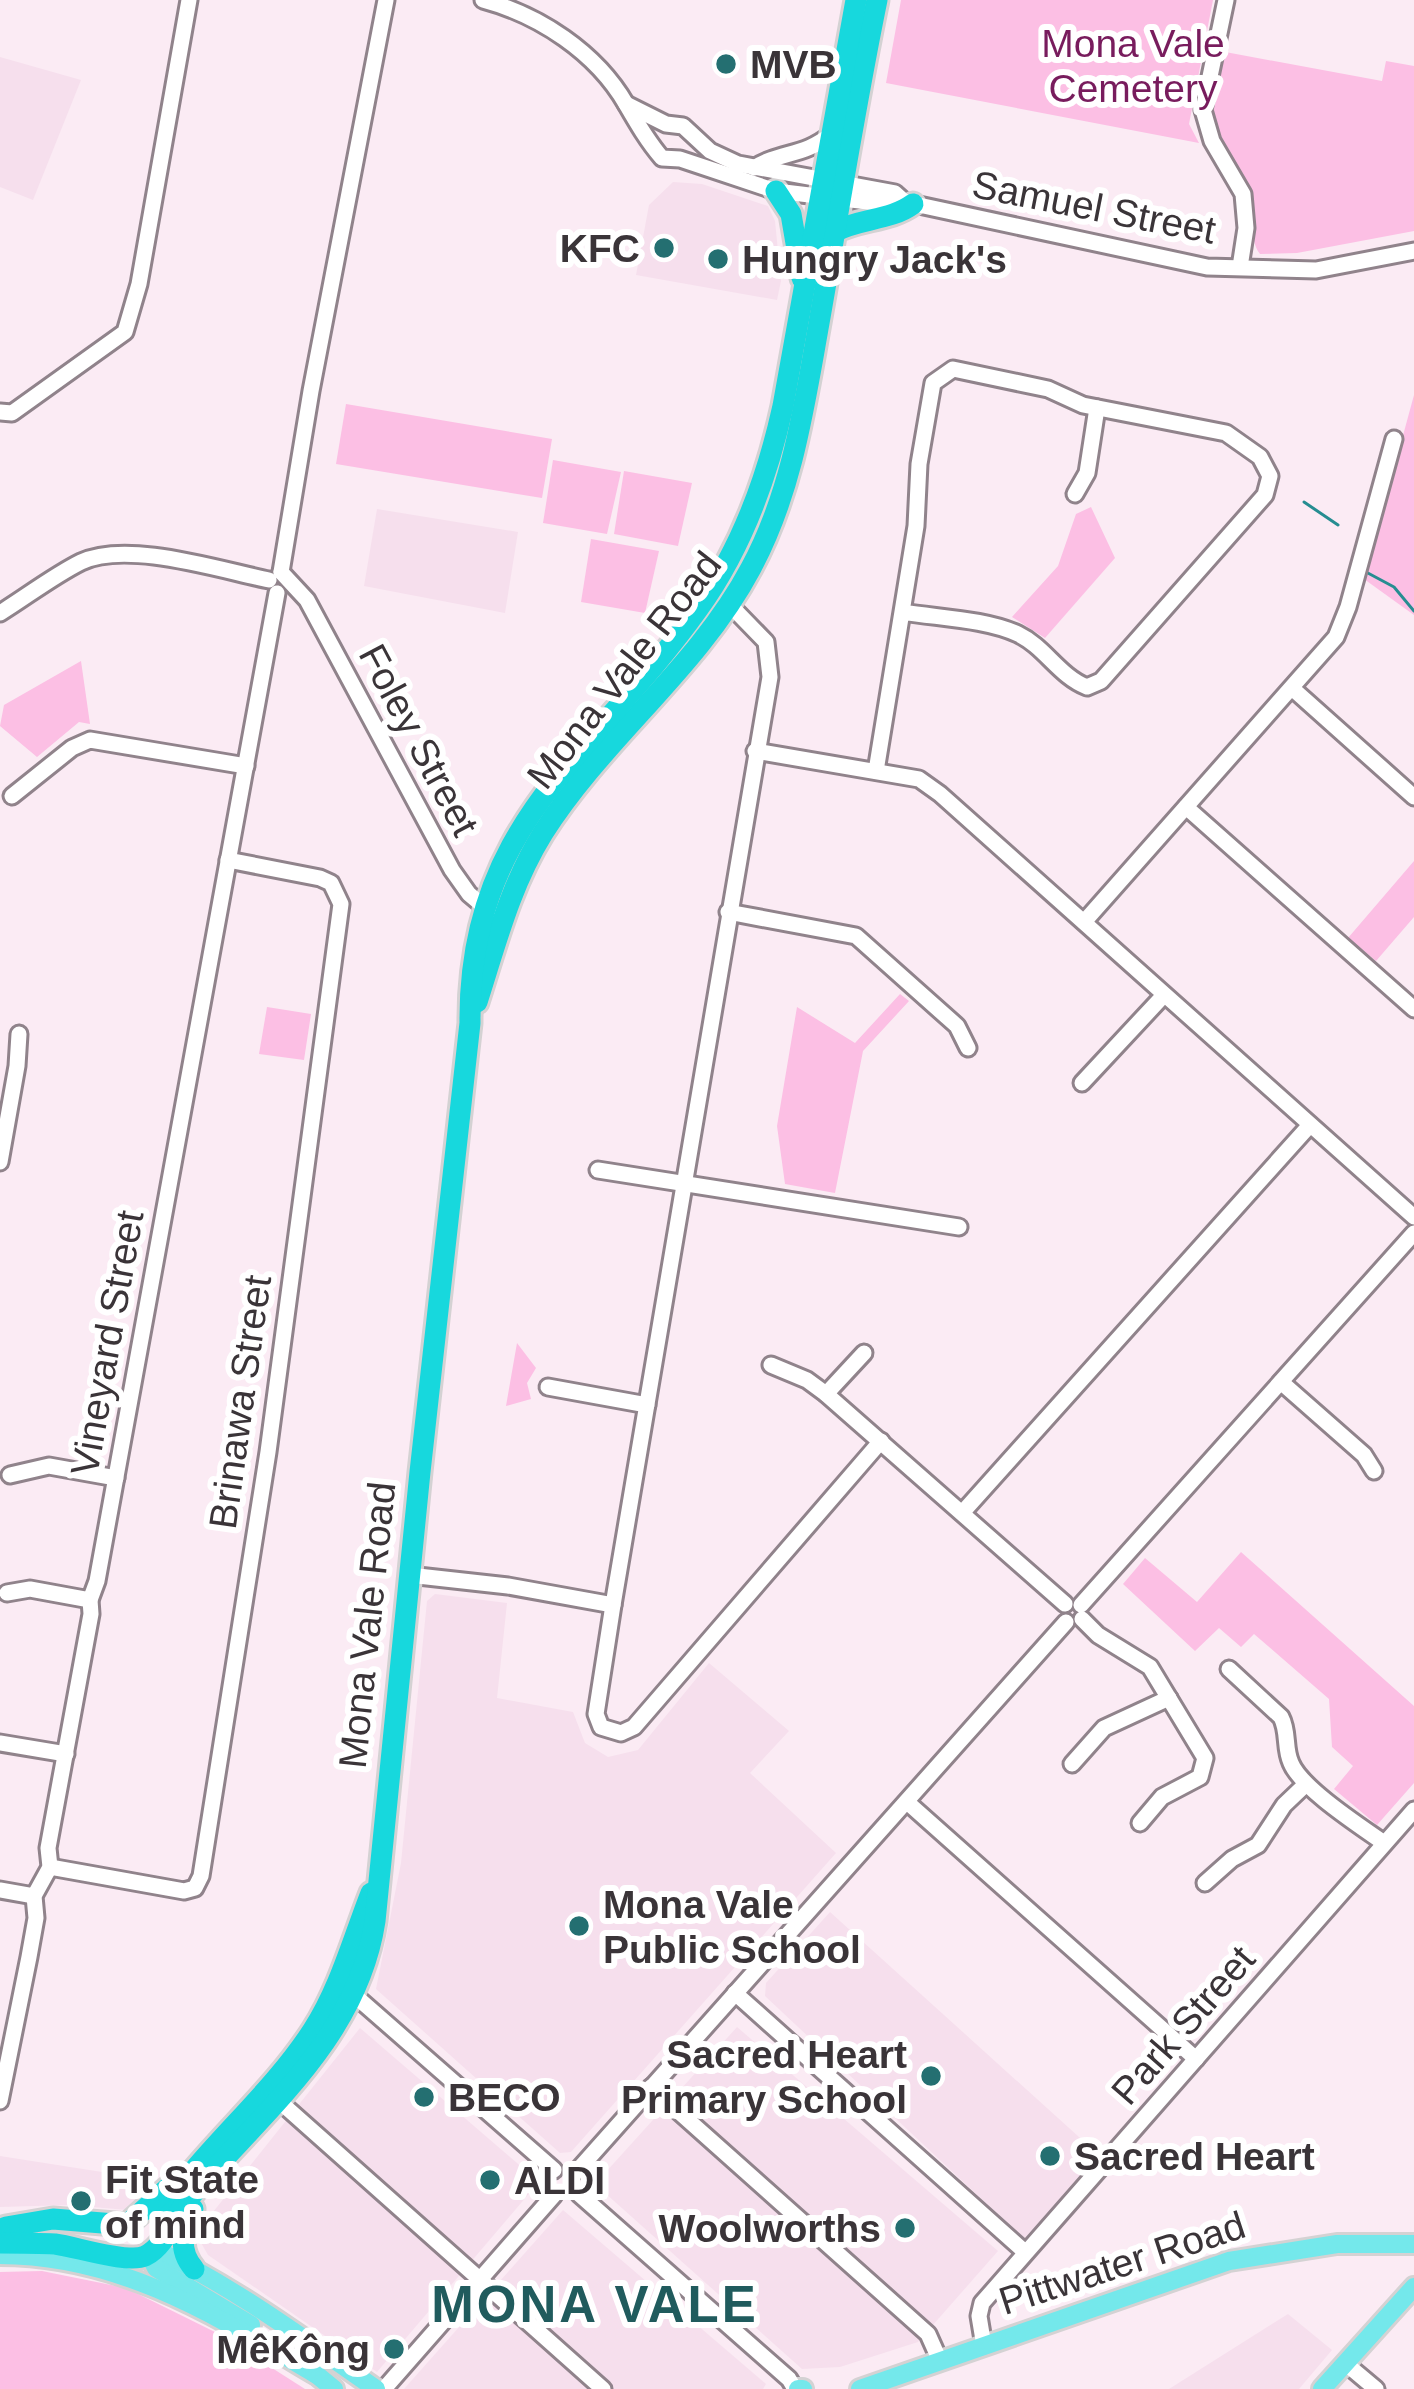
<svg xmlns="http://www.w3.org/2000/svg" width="1414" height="2389" font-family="Arial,sans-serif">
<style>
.built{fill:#f6dfed}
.green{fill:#fcbfe4}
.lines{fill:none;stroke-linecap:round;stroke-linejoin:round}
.stream{stroke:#268d91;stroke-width:3}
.minor-casing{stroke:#90838b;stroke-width:21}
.major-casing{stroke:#d4d2d3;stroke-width:24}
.highway-casing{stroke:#d4d2d3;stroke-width:27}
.minor{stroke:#fff;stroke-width:15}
.major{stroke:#74e8eb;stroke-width:18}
.highway{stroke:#17d8dd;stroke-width:21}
.poi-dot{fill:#246f71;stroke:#fff;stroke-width:4.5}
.labels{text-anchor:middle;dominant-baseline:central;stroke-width:12;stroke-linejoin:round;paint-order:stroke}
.park-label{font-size:39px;fill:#781c5d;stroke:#fff}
.poi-label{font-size:39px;font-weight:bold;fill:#3a3438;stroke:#fff;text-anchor:start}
.street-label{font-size:39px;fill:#3a3438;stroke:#fff}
.district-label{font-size:51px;font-weight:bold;letter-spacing:3px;fill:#205b5d;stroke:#fff}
</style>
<rect width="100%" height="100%" fill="#fbebf4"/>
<g class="built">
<path d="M0 57 81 80 33 200 0 187Z"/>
<path d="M673 182 702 184 768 206 775 221 781 281 777 300 636 275 649 205Z"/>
<path d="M377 509 518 532 505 613 364 586Z"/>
<path d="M435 1594 507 1603 497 1698 573 1712 585 1743 608 1757 638 1750 709 1663 789 1731 750 1773 836 1853 571 2152 560 2153 376 1989 401 1863 427 1601Z"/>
<path d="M830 1912 1100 2156 1024 2239 765 1996 766 1983Z"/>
<path d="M737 2027 998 2251 918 2342 840 2367 802 2369 595 2184Z"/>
<path d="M360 2028 539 2182 377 2372 208 2255 200 2241 209 2217Z"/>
<path d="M0 2156 153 2180 127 2210 70 2205 0 2207Z"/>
<path d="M563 2210 766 2384 763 2389H404Z"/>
<path d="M1288 2314 1332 2350 1299 2389H1169Z"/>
</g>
<g class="green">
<path d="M901 0H1213L1189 124 1199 143 886 83Z"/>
<path d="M1220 51 1382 81 1386 61 1414 66V231L1297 253 1260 254C1248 238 1256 218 1250 200 1243 172 1218 152 1210 125 1204 102 1215 73 1220 51Z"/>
<path d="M1414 395V615L1364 579Z"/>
<path d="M346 404 552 439 542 498 336 464Z"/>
<path d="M553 460 621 472 607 534 543 523Z"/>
<path d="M624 471 692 483 678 546 614 534Z"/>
<path d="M1091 507 1115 558 1045 638 1012 617 1058 566 1076 514Z"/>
<path d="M591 539 659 551 645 613 581 602Z"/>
<path d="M81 661 90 724 79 722 37 757 0 726 4 705Z"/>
<path d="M1414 861V917L1376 961 1348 938Z"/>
<path d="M900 994 909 1001 863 1051 835 1193 785 1184 777 1126 797 1007 855 1043Z"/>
<path d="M267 1007 311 1014 304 1060 259 1054Z"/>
<path d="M517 1343 536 1368 527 1383 531 1399 506 1406Z"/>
<path d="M1241 1552 1414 1706V1783L1377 1825 1334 1789 1353 1766 1332 1747 1329 1699 1254 1634 1241 1647 1219 1628 1195 1651 1123 1584 1145 1558 1197 1602Z"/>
<path d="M42 2271 126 2288 219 2334 305 2389H0V2272Z"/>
</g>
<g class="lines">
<g class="stream">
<path d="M1304 502 1338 525"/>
<path d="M1366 572 1394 587 1414 611"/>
</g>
<g class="minor-casing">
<g id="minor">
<path d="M483 0C539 15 596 52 626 104 637 123 648 142 662 158L680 159 776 191 893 205 905 202 1207 267 1316 270 1414 251"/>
<path d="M1226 0 1203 110 1212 141 1243 194 1246 228 1240 267"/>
<path d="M626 104 666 124 683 126 710 151 738 164 895 193 905 202"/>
<path d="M754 168C780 151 804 157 831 134"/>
<path d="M0 412 12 413 125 332 139 284 189 0"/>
<path d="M1075 494 1087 473 1097 408"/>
<path d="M281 572 311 391 386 0"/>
<path d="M281 572 307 600 452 870 469 894 494 915"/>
<path d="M730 605 766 642 770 677 613 1605 596 1714 601 1727 621 1733 634 1727 881 1441"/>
<path d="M0 613C26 597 53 576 81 562 127 540 220 570 269 580"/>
<path d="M1293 689 1414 797"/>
<path d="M755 751 919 779 940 794 1414 1217"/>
<path d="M876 771 916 526 919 464 933 383 953 369 1048 389 1083 405 1226 433 1260 457 1270 476 1265 495 1101 681 1087 687C1059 676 1045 647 1018 634 985 619 939 618 903 612"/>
<path d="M12 796 72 748 90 740 246 766"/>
<path d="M1186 807 1414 1009"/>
<path d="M728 912 856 936 957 1026 968 1048"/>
<path d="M1084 922 1336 637 1348 607 1394 439"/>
<path d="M1082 1083 1164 995"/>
<path d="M0 1162 17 1066 19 1034"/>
<path d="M598 1170 959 1227"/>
<path d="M771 1365 807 1380 826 1394 1065 1604"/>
<path d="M1281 1382 1364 1455 1374 1471"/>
<path d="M548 1387 647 1405"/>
<path d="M826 1394 864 1353"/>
<path d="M10 1475 49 1466 116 1478"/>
<path d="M962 1513 1310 1125"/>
<path d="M409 1575 508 1586 613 1605"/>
<path d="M7 1593 30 1589 90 1600"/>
<path d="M1081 1605 1414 1233"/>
<path d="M1082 1619 1098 1635 1150 1667 1205 1758 1200 1777 1162 1797 1140 1823"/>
<path d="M1229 1669 1281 1717C1289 1732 1284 1748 1291 1763 1301 1788 1360 1826 1384 1843"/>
<path d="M0 1743 66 1754"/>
<path d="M1072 1764 1104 1728 1169 1698"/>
<path d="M907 1802 1196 2059"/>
<path d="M50 1867 184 1891 195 1888 201 1876 268 1452 341 904 331 883 320 878 228 860"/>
<path d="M1205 1883 1232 1859 1258 1845 1284 1805 1305 1785"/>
<path d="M0 1890 34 1896"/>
<path d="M735 1993 1025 2252"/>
<path d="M353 1994 554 2170"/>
<path d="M651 2087 928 2334 940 2361"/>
<path d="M0 2101 29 1957 36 1918 34 1896 50 1867 48 1848 91 1614 90 1600 97 1581 277 593"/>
<path d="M279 2101 603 2389"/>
<path d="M578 2170 1066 1622"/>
<path d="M579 2194 789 2379 795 2389"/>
<path d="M984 2346 979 2316 982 2303 1414 1810"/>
<path d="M1345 2363 1376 2389"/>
<path d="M384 2389 554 2195"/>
</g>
</g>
<g class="major-casing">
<g id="major">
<path d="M154 2249C233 2286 304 2339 376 2389"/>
<path d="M149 2254 156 2268 251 2325"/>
<path d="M0 2255C120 2255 215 2315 315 2374"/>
<path d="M306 2366 334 2389"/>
<path d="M798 2389H803"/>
<path d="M860 2389 1229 2261 1337 2244H1414"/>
<path d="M1322 2389 1414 2287"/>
</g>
</g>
<g class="highway-casing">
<g id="highway">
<path d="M776 191 791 214 802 278"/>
<path d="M834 232C859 218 890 221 913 204"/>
<path d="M477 1002C496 943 510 886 543 833 604 737 698 668 751 568 792 492 804 407 819 323 838 215 855 107 877 0"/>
<path d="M164 2209C208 2145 271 2095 313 2030 340 1988 353 1939 371 1893"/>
<path d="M193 2209C183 2231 177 2249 194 2269"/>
<path d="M6 2227 53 2219 127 2225 169 2187"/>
<path d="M0 2243C18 2243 37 2243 55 2244 77 2247 128 2264 145 2256 166 2246 175 2215 189 2198 262 2112 357 2039 375 1921L420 1472 470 1023C468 821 594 755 698 609 742 548 767 479 783 406L856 0"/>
</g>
</g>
<use href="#minor" class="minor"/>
<use href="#major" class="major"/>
<use href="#highway" class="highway"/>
</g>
<g class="poi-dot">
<circle cx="726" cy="64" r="12"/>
<circle cx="664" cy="248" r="12"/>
<circle cx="718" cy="259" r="12"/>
<circle cx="579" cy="1926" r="12"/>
<circle cx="931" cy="2076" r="12"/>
<circle cx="424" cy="2097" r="12"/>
<circle cx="1050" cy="2156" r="12"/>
<circle cx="490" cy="2180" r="12"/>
<circle cx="81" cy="2201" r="12"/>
<circle cx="905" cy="2228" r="12"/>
<circle cx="394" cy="2349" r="12"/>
</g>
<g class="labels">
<g class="park-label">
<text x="1133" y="43">Mona Vale<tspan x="1133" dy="45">Cemetery</tspan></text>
</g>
<g class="poi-label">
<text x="750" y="64">MVB</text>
<text x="640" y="248" text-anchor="end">KFC</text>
<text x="742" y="259">Hungry Jack's</text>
<text x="603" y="1904">Mona Vale<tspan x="603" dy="45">Public School</tspan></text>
<text x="907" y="2054" text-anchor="end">Sacred Heart<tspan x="907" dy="45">Primary School</tspan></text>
<text x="448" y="2097">BECO</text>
<text x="1074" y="2156">Sacred Heart</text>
<text x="105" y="2179">Fit State<tspan x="105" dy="45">of mind</tspan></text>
<text x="514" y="2180">ALDI</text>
<text x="881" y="2228" text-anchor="end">Woolworths</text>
<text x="370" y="2349" text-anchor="end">MêKông</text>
</g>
<g class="street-label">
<text transform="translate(1094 207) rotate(11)">Samuel Street</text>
<text transform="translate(624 670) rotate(-52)">Mona Vale Road</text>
<text transform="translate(419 740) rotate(62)">Foley Street</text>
<text transform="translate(107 1343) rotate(-80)">Vineyard Street</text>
<text transform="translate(240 1402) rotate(-82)">Brinawa Street</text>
<text transform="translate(367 1625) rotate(-84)">Mona Vale Road</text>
<text transform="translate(1183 2025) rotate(-49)">Park Street</text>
<text transform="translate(1122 2263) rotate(-18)">Pittwater Road</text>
</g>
<g class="district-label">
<text x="595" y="2304">MONA VALE</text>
</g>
</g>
</svg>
